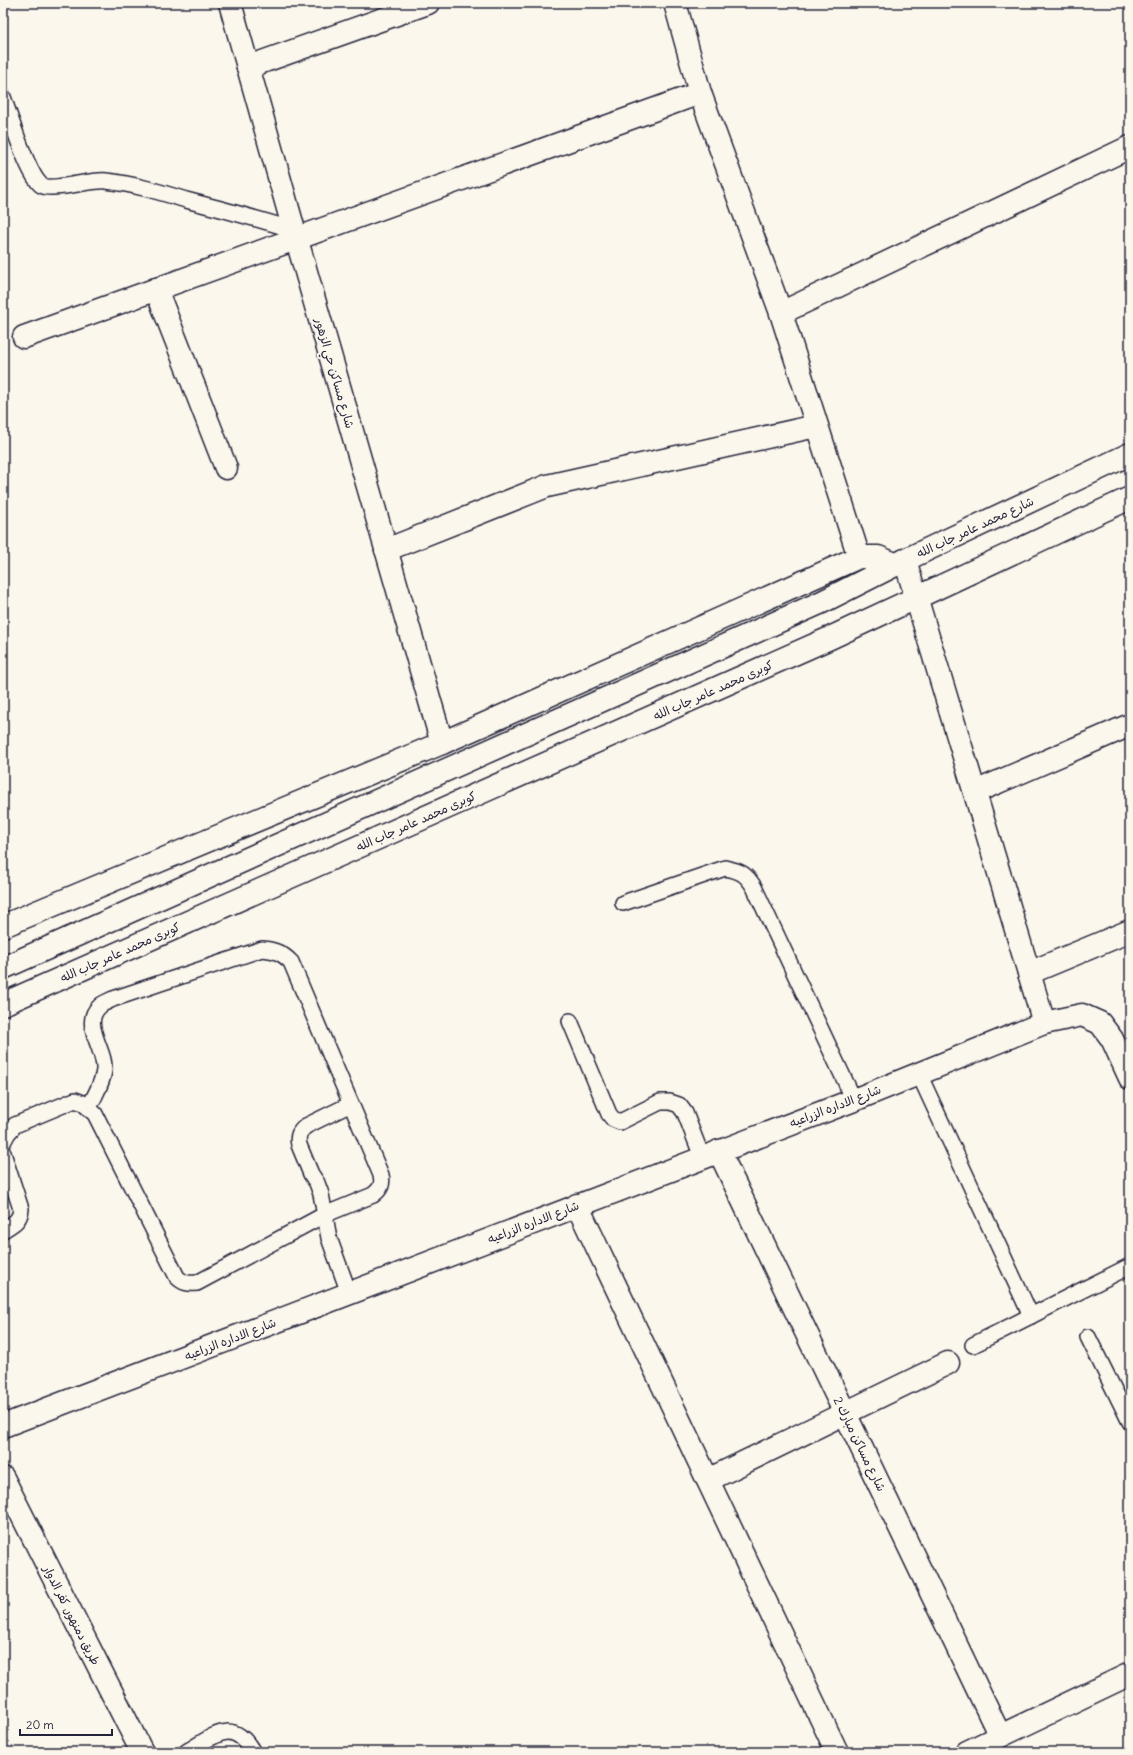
<svg xmlns="http://www.w3.org/2000/svg" width="1133" height="1755" font-family="Delius,'Playpen Sans Arabic',sans-serif">
<style>
.lines{fill:none;stroke-linecap:round;stroke-linejoin:round}
.lane-casing{stroke:#22223b;stroke-width:18}
.street-casing{stroke:#22223b;stroke-width:25}
.secondary-casing{stroke:#22223b;stroke-width:25}
.lane{stroke:#fbf7ec;stroke-width:15}
.street{stroke:#fbf7ec;stroke-width:22}
.secondary{stroke:#fbf7ec;stroke-width:22}
.labels{text-anchor:middle;dominant-baseline:central;stroke-width:4;stroke-linejoin:round;paint-order:stroke}
.street-label{font-size:12px;fill:#22223b;stroke:#fbf7ec}
</style>
<rect width="100%" height="100%" fill="#fbf7ec"/>
<filter id="ink" filterUnits="userSpaceOnUse"><feTurbulence type="fractalNoise" baseFrequency=".025" numOctaves="2"/><feDisplacementMap in="SourceGraphic" scale="8" xChannelSelector="R" yChannelSelector="G"/><feConvolveMatrix kernelMatrix="1 2 1 2 8 2 1 2 1" color-interpolation-filters="sRGB"/></filter>
<g filter="url(#ink)">
<g class="lines">
<g class="lane-casing">
<g id="lane">
<path d="M3 97C10 116 27 173 41 185 50 192 92 179 106 181 134 184 160 192 186 200 222 209 258 219 294 230"/>
<path d="M623 903 725 868C741 871 746 874 754 887L854 1100"/>
<path d="M570 1021 609 1114 613 1119 620 1122 660 1102H670L679 1105 685 1113 702 1157"/>
<path d="M919 1074 1031 1316"/>
<path d="M3 1142 8 1133 15 1125 75 1100 83 1103 95 1114 177 1277C183 1283 188 1284 197 1283L324 1215 373 1195C381 1189 383 1184 381 1175L291 962C282 953 275 950 262 949L113 999C109 1001 103 1003 100 1006 80 1023 106 1050 104 1070 103 1083 94 1096 89 1108"/>
<path d="M3 1153 21 1209C20 1221 13 1224 3 1230"/>
<path d="M349 1293 329 1238 321 1194 317 1183 311 1174 299 1145C297 1136 299 1132 306 1126L351 1104"/>
<path d="M1088 1337 1130 1422"/>
<path d="M973 1345 1130 1266"/>
<path d="M186 1752C213 1737 232 1716 253 1752"/>
</g>
</g>
<g class="street-casing">
<g id="street">
<path d="M230 3 294 230 442 743"/>
<path d="M675 3 700 93 781 313 859 557"/>
<path d="M248 67 428 3"/>
<path d="M156 289 226 468"/>
<path d="M781 313 1130 147"/>
<path d="M24 337 700 93"/>
<path d="M386 550 547 486 816 426"/>
<path d="M905 560 1044 1023"/>
<path d="M975 792 1130 725"/>
<path d="M3 926 442 743 859 557H878L897 565"/>
<path d="M1029 973 1130 931"/>
<path d="M719 1151 1000 1736"/>
<path d="M577 1205 837 1752"/>
<path d="M3 1426 854 1100 1044 1023 1082 1015 1100 1023 1112 1039 1130 1078"/>
<path d="M708 1480 948 1363"/>
<path d="M967 1752 1130 1674"/>
</g>
</g>
<g class="secondary-casing">
<g id="secondary">
<path d="M3 968 822 602 905 560 1130 454"/>
<path d="M3 1004 830 638 1130 498"/>
<path d="M3 1478 142 1752"/>
</g>
</g>
<use href="#lane" class="lane"/>
<use href="#street" class="street"/>
<use href="#secondary" class="secondary"/>
</g>
</g>
<g class="labels">
<g class="street-label">
<text transform="translate(335 373) rotate(74)">شارع مساكن حي الزهور</text>
<text transform="translate(975 527) rotate(-25)">شارع محمد عامر جاب الله</text>
<text transform="translate(713 690) rotate(-24)">كوبرى محمد عامر جاب الله</text>
<text transform="translate(416 821) rotate(-24)">كوبرى محمد عامر جاب الله</text>
<text transform="translate(120 952) rotate(-24)">كوبرى محمد عامر جاب الله</text>
<text transform="translate(835 1106) rotate(-21)">شارع الاداره الزراعيه</text>
<text transform="translate(533 1222) rotate(-21)">شارع الاداره الزراعيه</text>
<text transform="translate(230 1339) rotate(-21)">شارع الاداره الزراعيه</text>
<text transform="translate(860 1444) rotate(64)">شارع مساكن مبارك 2</text>
<text transform="translate(72 1615) rotate(63)">طريق دمنهور, كفر الدوار</text>
</g>
</g>
<rect width="1133" height="1755" fill="none" stroke="#fbf7ec" stroke-width="16"/>
<rect x="8" y="8" width="1117" height="1739" fill="none" stroke="#22223b" stroke-width="1.5" filter="url(#ink)"/>
<path d="M20 1729v6h92v-6" fill="none" stroke="#22223b" stroke-width="2"/>
<text x="26" y="1729" font-size="12" fill="#22223b" stroke="#fbf7ec" stroke-width="3" paint-order="stroke">20 m</text>
</svg>
